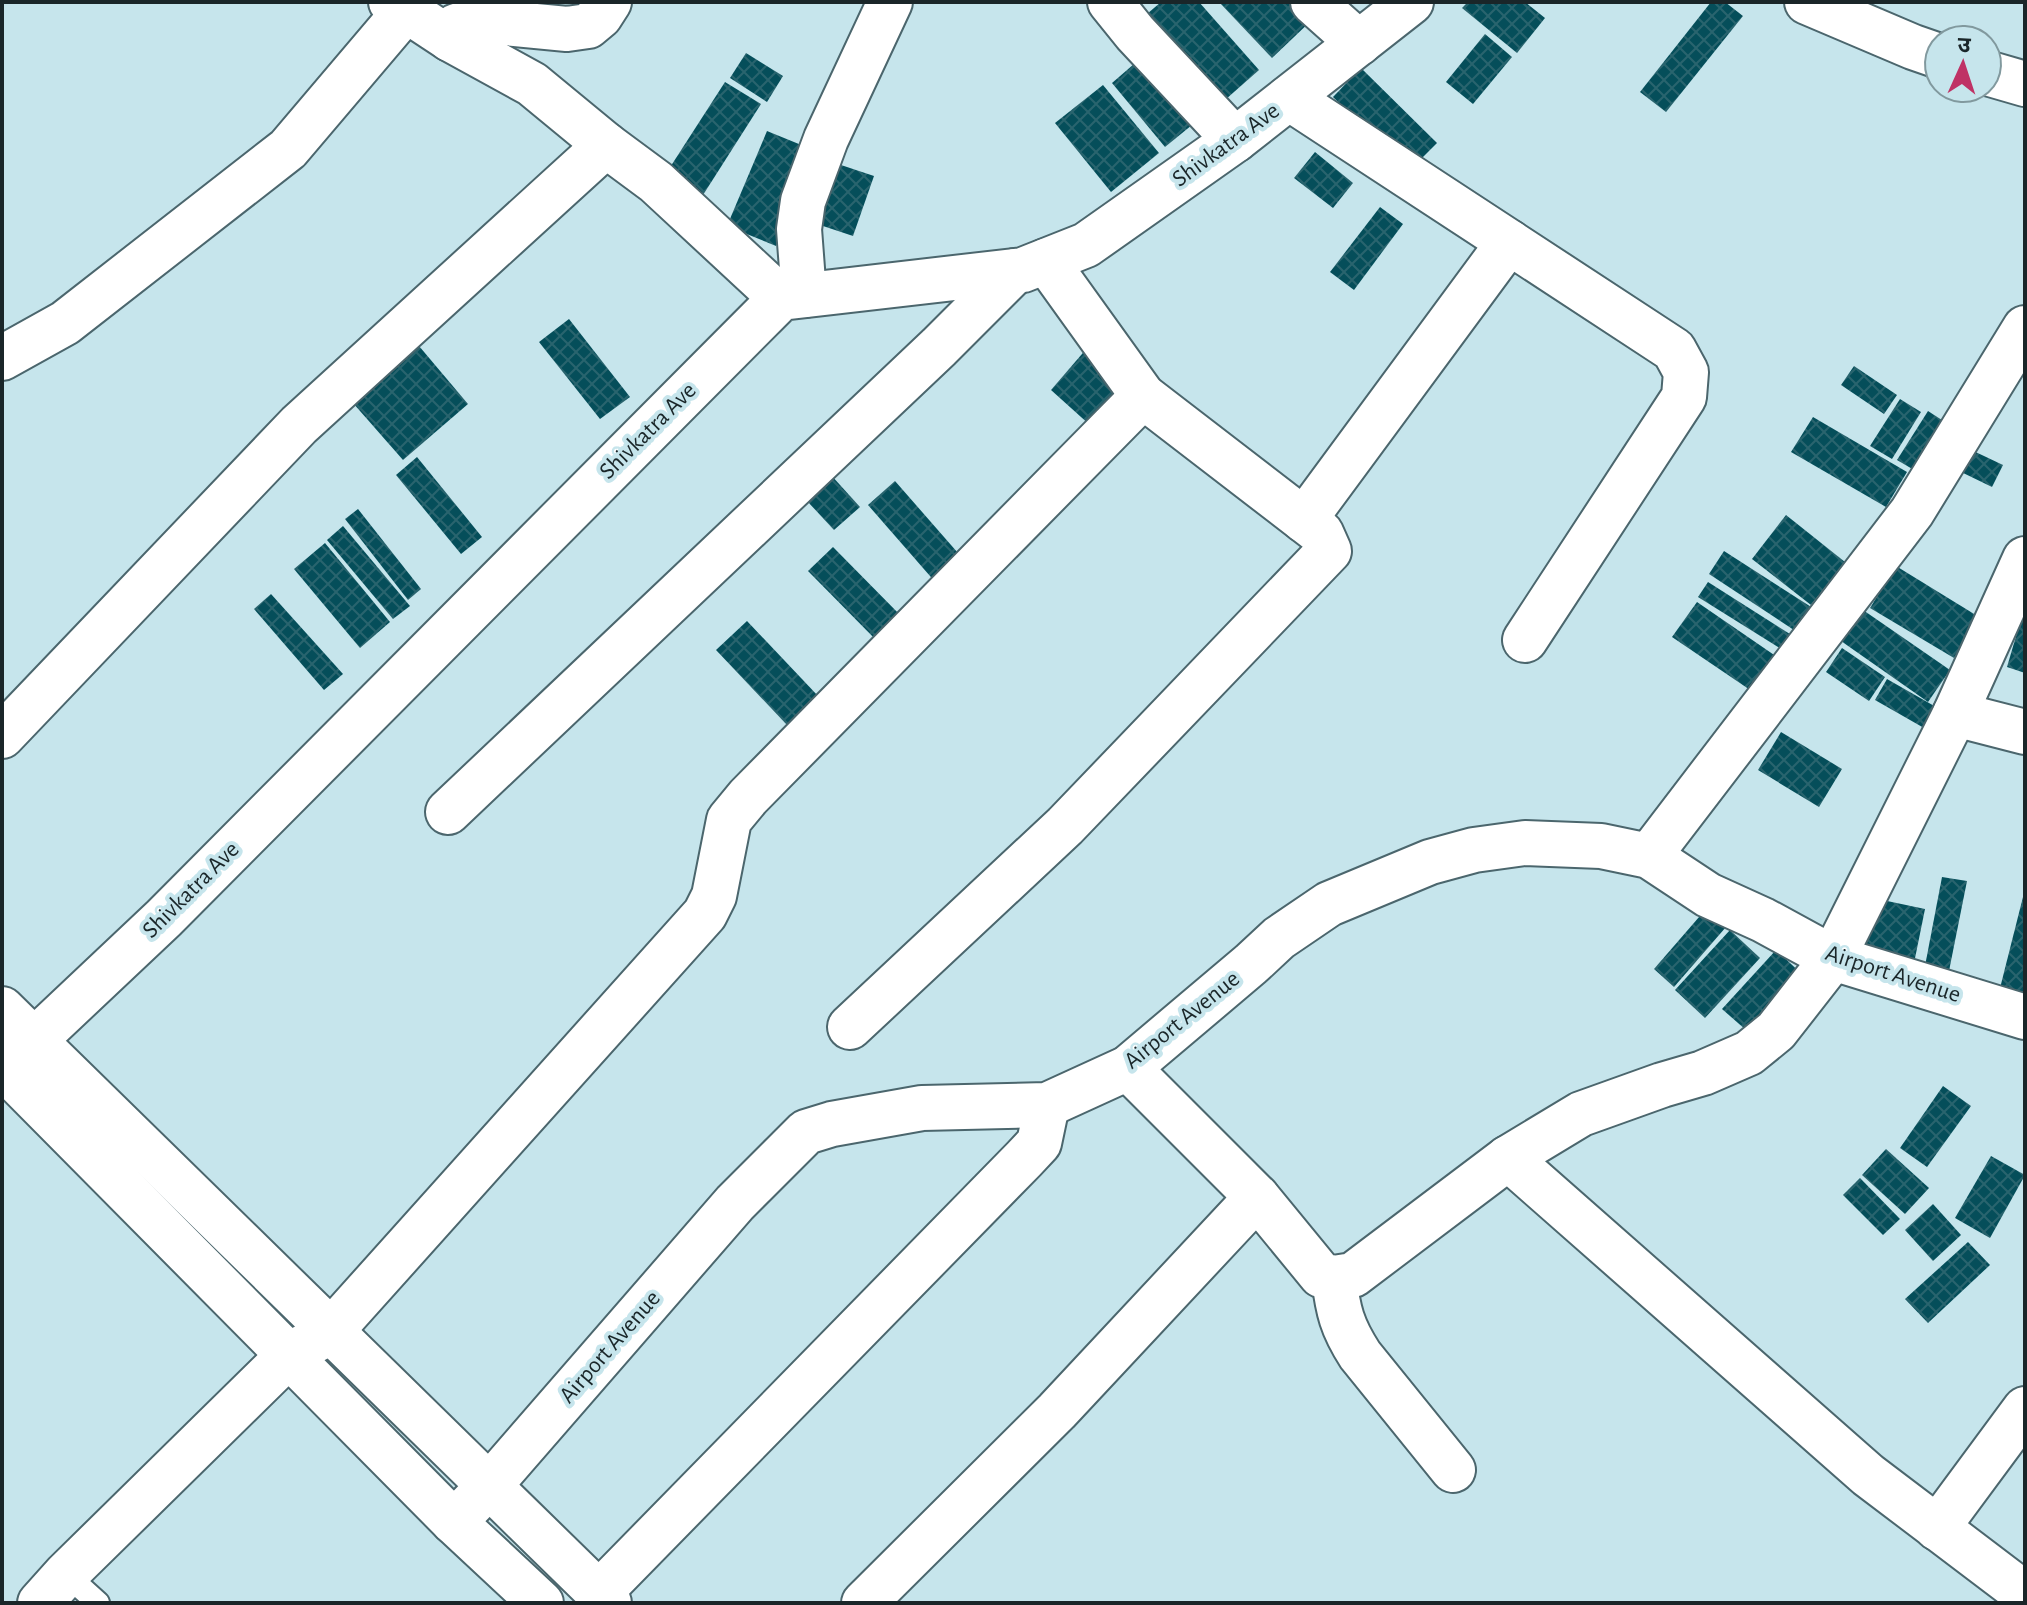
<svg xmlns="http://www.w3.org/2000/svg" width="2027" height="1605" font-family="'Alegreya Sans','Noto Sans Devanagari',sans-serif">
<style>
.building{fill:url(#building-cross-hatch)}
.lines{fill:none;stroke-linecap:round;stroke-linejoin:round}
.service-casing{stroke:#4b666d;stroke-width:26}
.minor-casing{stroke:#4b666d;stroke-width:48}
.tertiary-casing{stroke:#4b666d;stroke-width:48}
.secondary-casing{stroke:#4b666d;stroke-width:48}
.service{stroke:#fff;stroke-width:22}
.minor{stroke:#fff;stroke-width:44}
.tertiary{stroke:#fff;stroke-width:44}
.secondary{stroke:#fff;stroke-width:44}
.labels{text-anchor:middle;dominant-baseline:central;stroke-width:8;stroke-linejoin:round;paint-order:stroke}
.street-label{font-size:24px;fill:#1a2629;stroke:#c6e5ec}
</style>
<defs>
<pattern id="building-cross-hatch" width="8" height="8" patternUnits="userSpaceOnUse" patternTransform="scale(2)"><rect width="8" height="8" fill="#054e5a"/><path d="M0 0l8 8M0 8l8-8" fill="none" stroke="#29646e"/></pattern>
</defs>
<rect width="100%" height="100%" fill="#c6e5ec"/>
<g class="building">
<path d="M1161 2H1199L1259 70 1217 107 1140 20Z"/>
<path d="M1219 2H1299L1314 18 1272 58Z"/>
<path d="M1468 2H1525L1545 18 1517 53 1462 8Z"/>
<path d="M1711 2H1725L1743 16 1666 112 1640 92Z"/>
<path d="M1485 34 1512 57 1473 104 1446 82Z"/>
<path d="M1149 51 1203 116 1165 147 1112 83Z"/>
<path d="M746 53 783 76 767 102 730 78Z"/>
<path d="M1361 68 1437 143 1409 171 1333 97Z"/>
<path d="M725 82 761 104 703 195 667 172Z"/>
<path d="M1103 85 1159 153 1111 192 1055 123Z"/>
<path d="M767 131 816 151 776 246 727 226Z"/>
<path d="M1315 152 1353 183 1333 208 1294 178Z"/>
<path d="M832 162 874 176 853 236 811 222Z"/>
<path d="M1380 207 1403 224 1354 290 1330 272Z"/>
<path d="M569 319 630 397 600 419 539 342Z"/>
<path d="M419 346 468 404 403 460 353 403Z"/>
<path d="M1088 347 1129 384 1091 426 1051 390Z"/>
<path d="M1854 366 1897 395 1884 414 1841 385Z"/>
<path d="M1900 399 1921 412 1892 459 1870 446Z"/>
<path d="M1928 411 1945 422 1914 470 1897 460Z"/>
<path d="M1813 417 1907 472 1886 507 1791 452Z"/>
<path d="M1965 447 2003 465 1992 487 1955 469Z"/>
<path d="M417 457 482 537 461 554 396 475Z"/>
<path d="M821 464 860 507 834 530 795 488Z"/>
<path d="M895 481 965 561 937 584 868 505Z"/>
<path d="M358 509 421 589 408 600 345 519Z"/>
<path d="M1786 515 1845 562 1811 605 1752 559Z"/>
<path d="M343 526 410 606 393 619 327 540Z"/>
<path d="M325 543 390 622 360 648 294 569Z"/>
<path d="M833 547 905 620 880 644 808 571Z"/>
<path d="M1724 551 1819 612 1803 636 1709 574Z"/>
<path d="M1896 566 1979 617 1954 658 1870 608Z"/>
<path d="M1708 582 1801 641 1791 655 1698 597Z"/>
<path d="M271 594 343 674 324 690 254 609Z"/>
<path d="M1697 602 1783 661 1759 696 1672 637Z"/>
<path d="M2024 609H2025V673L2007 667Z"/>
<path d="M1863 610 1950 670 1928 702 1841 641Z"/>
<path d="M747 621 819 697 788 726 716 650Z"/>
<path d="M1842 648 1885 677 1869 701 1826 672Z"/>
<path d="M1887 679 1936 707 1924 728 1875 700Z"/>
<path d="M1781 732 1842 769 1819 807 1758 770Z"/>
<path d="M1942 877 1967 881 1949 971 1925 966Z"/>
<path d="M2024 893H2025V1006L1997 1000Z"/>
<path d="M1873 898 1925 909 1912 973 1859 961Z"/>
<path d="M1706 909 1726 927 1674 987 1654 969Z"/>
<path d="M1730 930 1760 958 1705 1018 1675 990Z"/>
<path d="M1776 950 1807 979 1754 1037 1722 1009Z"/>
<path d="M1943 1086 1971 1106 1927 1167 1900 1148Z"/>
<path d="M1886 1149 1929 1188 1905 1214 1862 1175Z"/>
<path d="M1991 1156 2025 1175 1990 1238 1955 1218Z"/>
<path d="M1860 1178 1900 1219 1883 1235 1843 1195Z"/>
<path d="M1933 1204 1961 1235 1933 1261 1905 1230Z"/>
<path d="M1968 1242 1990 1265 1928 1323 1905 1299Z"/>
</g>
<g class="lines">
<g class="service-casing">
<path id="service" d="M66 1574 98 1603"/>
</g>
<g class="minor-casing">
<g id="minor">
<path d="M391 2 406 10 450 39 532 84 606 145 656 182 781 298"/>
<path d="M1110 2 1135 33 1235 140"/>
<path d="M1313 2 1359 43"/>
<path d="M1807 2 1913 47 1939 56"/>
<path d="M450 39 456 26 474 20 567 29 588 26 600 16 609 2"/>
<path d="M1987 73 2025 84"/>
<path d="M1289 98 1674 350 1686 372 1684 397 1525 640"/>
<path d="M804 295 799 229 803 201 826 139 890 2"/>
<path d="M2 358 65 323 288 149 406 10"/>
<path d="M1304 520 1509 242"/>
<path d="M1955 714 2025 732"/>
<path d="M2 736 299 425 606 145"/>
<path d="M448 812 939 347 1015 271"/>
<path d="M1649 856 1912 512 2025 328"/>
<path d="M850 1027 1065 826 1329 551 1321 533 1143 396 1046 261"/>
<path d="M1128 1068 1257 1197 1321 1275 1334 1278 1353 1275 1508 1158 1581 1114 1662 1085 1703 1073 1749 1053 1776 1031 1833 958 1955 714 2025 559"/>
<path d="M1508 1158 1868 1475 2025 1594"/>
<path d="M1334 1278C1338 1311 1342 1327 1360 1355L1453 1470"/>
<path d="M454 1522 489 1486 735 1203 806 1132 832 1124 922 1108 1047 1105 1128 1068 1251 964 1279 938 1329 904 1430 862 1474 850 1525 843 1601 846 1649 856 1708 895 1763 920 1833 958 2025 1017"/>
<path d="M1937 1528 2025 1409"/>
<path d="M599 1593 1024 1159 1039 1143 1047 1105"/>
<path d="M40 1603 66 1574 288 1356 331 1331 705 914 714 896 729 820 748 797 1143 396"/>
<path d="M864 1603 1057 1411 1257 1197"/>
</g>
</g>
<g class="tertiary-casing">
<path id="tertiary" d="M6 1067 164 918 781 298 1023 270 1086 245 1235 140 1411 2"/>
</g>
<g class="secondary-casing">
<g id="secondary">
<path d="M2 1009 609 1603"/>
<path d="M2 1066 454 1522 541 1603"/>
</g>
</g>
<use href="#service" class="service"/>
<use href="#minor" class="minor"/>
<use href="#tertiary" class="tertiary"/>
<use href="#secondary" class="secondary"/>
</g>
<g class="labels">
<g class="street-label">
<text transform="translate(1226 145) rotate(-36)">Shivkatra Ave</text>
<text transform="translate(648 431) rotate(-45)">Shivkatra Ave</text>
<text transform="translate(191 890) rotate(-45)">Shivkatra Ave</text>
<text transform="translate(1893 974) rotate(18)">Airport Avenue</text>
<text transform="translate(1182 1020) rotate(-39)">Airport Avenue</text>
<text transform="translate(610 1347) rotate(-49)">Airport Avenue</text>
</g>
</g>
<rect width="2027" height="1605" fill="none" stroke="#1a2629" stroke-width="8"/>
<g transform="translate(1963 64) rotate(3)"><circle r="38" fill="#c6e5ec" stroke="#81999e" stroke-width="2"/>
<path d="M0-6L14 30L0 20L-14 30Z" fill="#bf3265"/>
<text y="-12" font-size="22" font-weight="bold" text-anchor="middle" fill="#1a2629">उ</text>
</g>
</svg>
